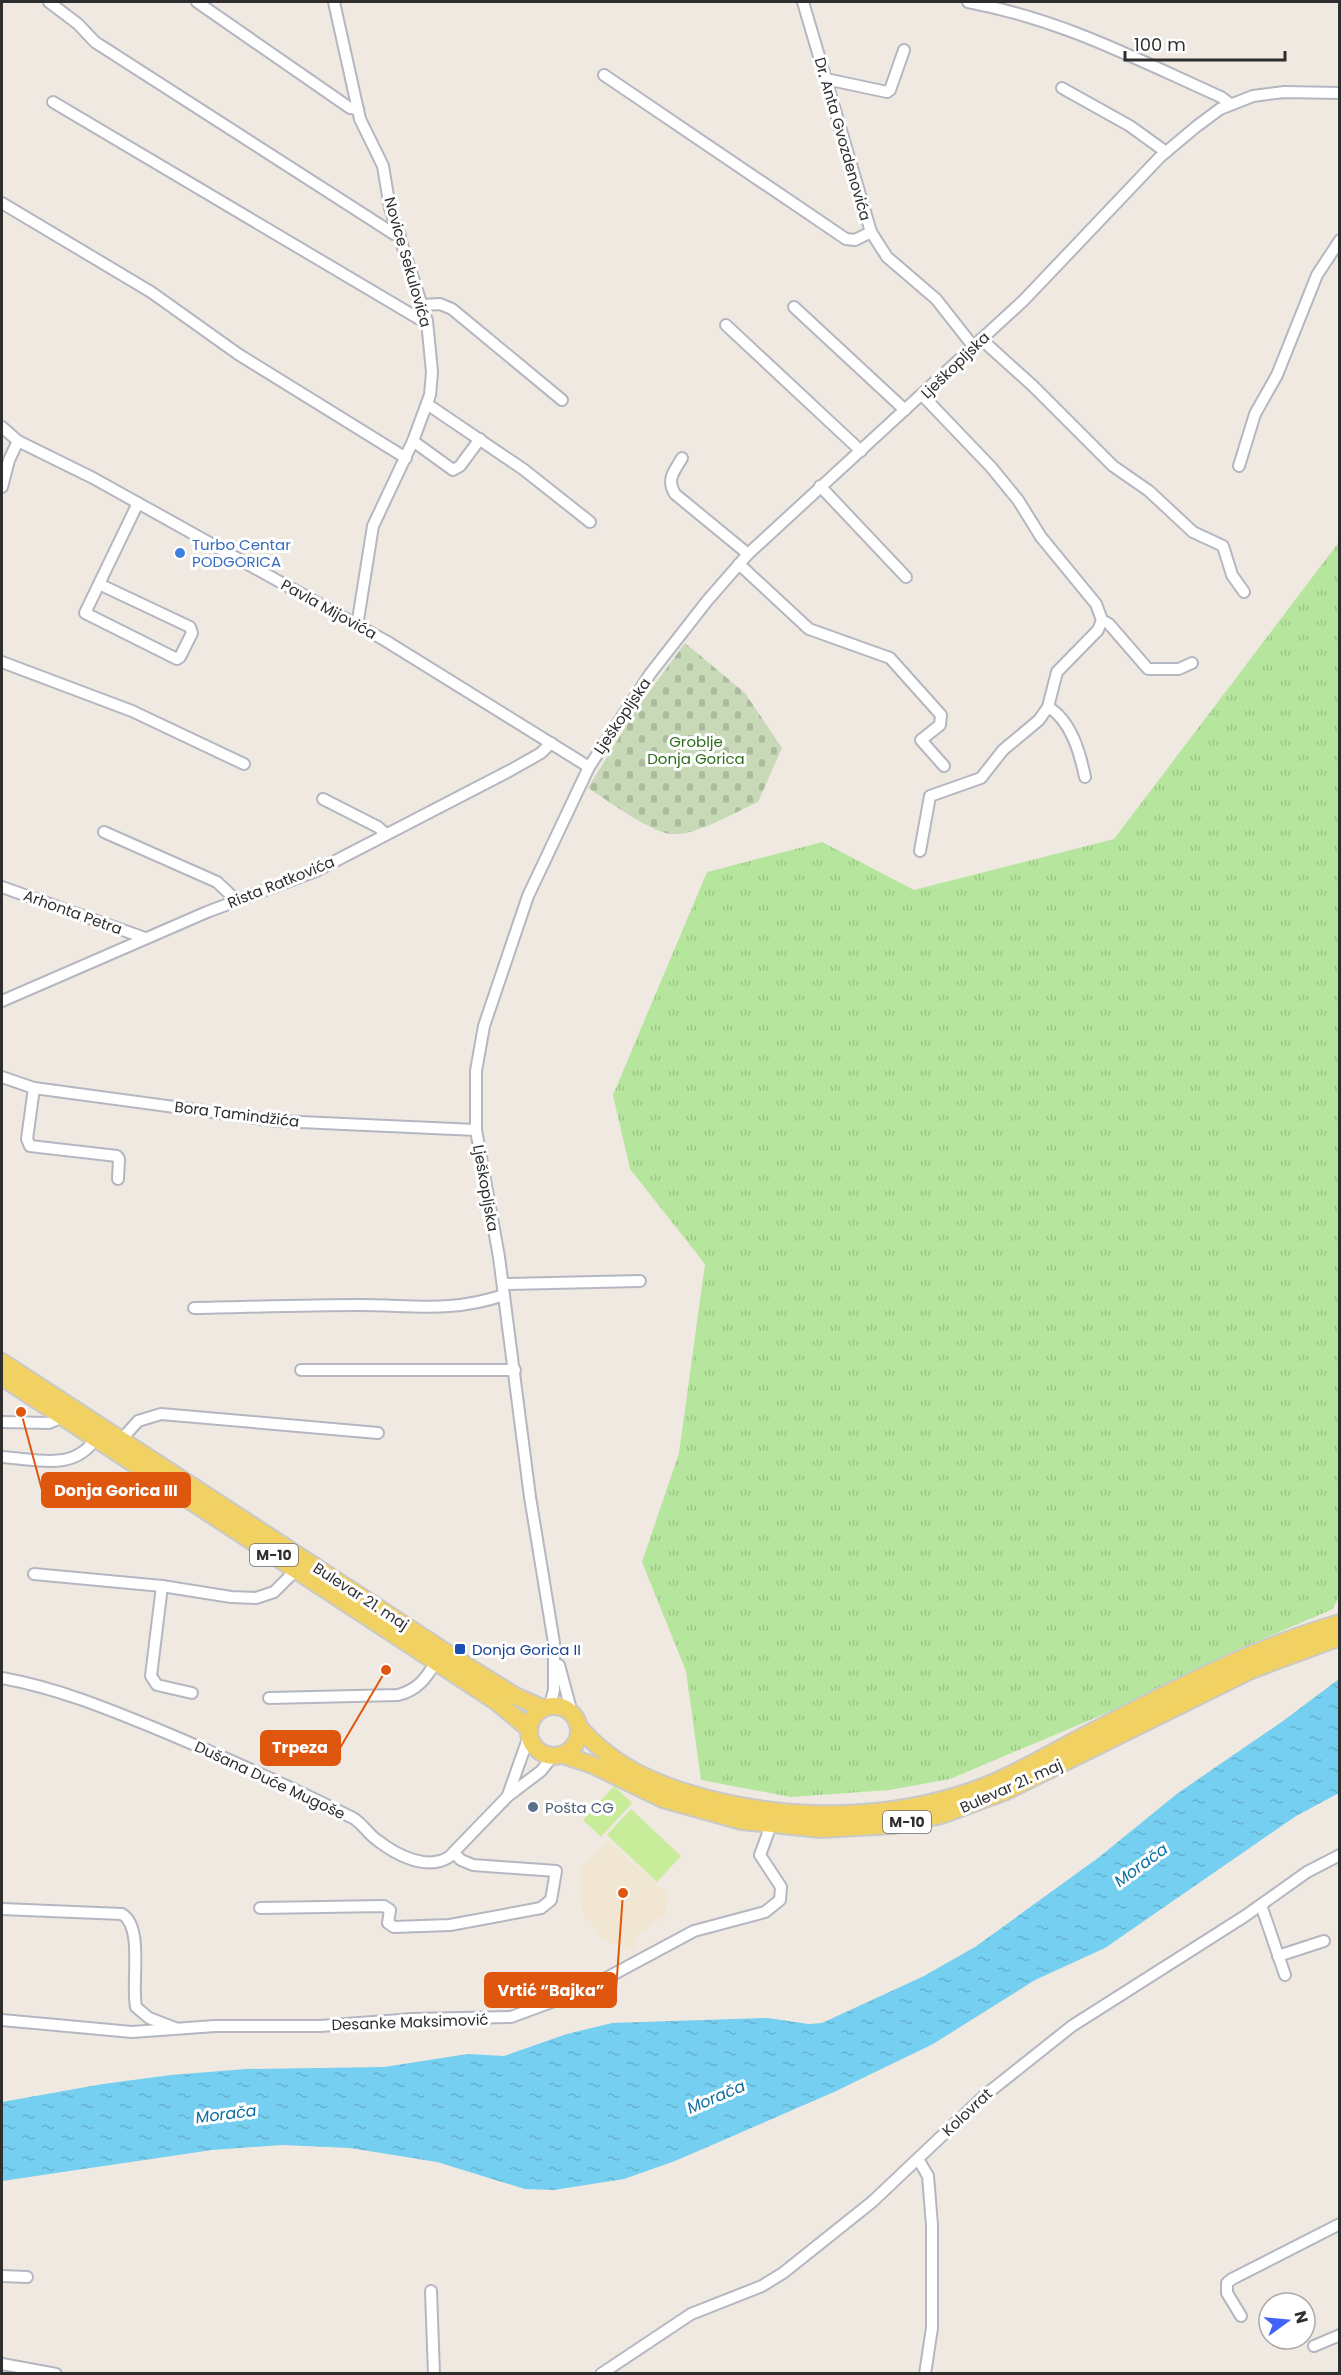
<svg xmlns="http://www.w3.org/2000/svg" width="1341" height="2375" font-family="Poppins,sans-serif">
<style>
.education{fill:#f0e6d1}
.grass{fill:url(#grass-tufts)}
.cemetery{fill:url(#cemetery-stones)}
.pitch{fill:#c9ec9a}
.water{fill:url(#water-ripples)}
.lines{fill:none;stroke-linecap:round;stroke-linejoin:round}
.minor-casing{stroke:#b4b7c1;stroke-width:14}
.primary-casing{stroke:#c9c9c9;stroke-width:20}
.minor{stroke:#fff;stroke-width:10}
.primary{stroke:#f2d163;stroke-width:16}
.shop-dot{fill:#3f7fe0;stroke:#fff;stroke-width:2}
.transit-dot{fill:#1a4fb4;stroke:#fff;stroke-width:2}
.service-dot{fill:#5c6f8a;stroke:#fff;stroke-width:2}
.labels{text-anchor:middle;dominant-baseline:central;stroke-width:6;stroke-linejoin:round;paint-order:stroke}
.shield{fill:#fff;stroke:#6d6d6d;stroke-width:1.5}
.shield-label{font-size:14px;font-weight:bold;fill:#2e2e2e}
.street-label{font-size:15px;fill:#2e2e2e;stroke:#fff}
.shop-label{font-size:15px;fill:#366cbe;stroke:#fff;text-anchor:start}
.park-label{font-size:15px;fill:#2c6e1b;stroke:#fff}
.transit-label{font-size:15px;fill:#164399;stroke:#fff;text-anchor:start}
.service-label{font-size:15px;fill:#4e5e75;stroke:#fff;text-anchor:start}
.water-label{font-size:16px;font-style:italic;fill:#0d6fa3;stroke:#fff}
.leader{fill:none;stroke:#df570e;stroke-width:2}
.callout-dot{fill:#df570e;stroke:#fff;stroke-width:2}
.callout{fill:#df570e;stroke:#df570e;stroke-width:2}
.callout-label{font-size:16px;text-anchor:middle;font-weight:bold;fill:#fff}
</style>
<defs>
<pattern id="grass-tufts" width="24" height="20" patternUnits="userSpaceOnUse" patternTransform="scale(1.5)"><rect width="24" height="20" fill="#b6e59e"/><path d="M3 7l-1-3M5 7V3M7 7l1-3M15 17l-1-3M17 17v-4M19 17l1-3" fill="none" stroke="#9dc588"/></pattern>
<pattern id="cemetery-stones" width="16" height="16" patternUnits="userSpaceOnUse" patternTransform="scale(1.5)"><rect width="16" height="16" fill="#c8d9b8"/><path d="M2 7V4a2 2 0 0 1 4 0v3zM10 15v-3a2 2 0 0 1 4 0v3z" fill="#acbb9e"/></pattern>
<pattern id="water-ripples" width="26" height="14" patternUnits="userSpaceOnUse" patternTransform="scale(1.5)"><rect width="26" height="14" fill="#75cff0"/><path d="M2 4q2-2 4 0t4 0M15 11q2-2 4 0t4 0" fill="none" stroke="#66b2ce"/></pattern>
</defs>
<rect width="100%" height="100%" fill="#efe9e1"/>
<path class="education" d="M608 1840 668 1895 665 1914 642 1933 639 1932 633 1950 603 1940 584 1914 581 1903V1868Z"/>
<path class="grass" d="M1339 542 1340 1593 1333 1609 1223 1656 1128 1704 950 1779 889 1790 791 1797 701 1780 686 1671 642 1562 679 1453 705 1264 630 1169 613 1095 707 872 822 842 914 890 1114 839Z"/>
<path class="cemetery" d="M685 643 745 693 782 748 758 802C735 812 696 836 672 834 651 833 607 800 588 788L636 710Z"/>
<g class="pitch">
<path d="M614 1786 632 1803 601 1837 583 1820Z"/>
<path d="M631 1809 681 1856 657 1882 607 1835Z"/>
</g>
<path class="water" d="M1339 1679V1793L1296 1816 1105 1948 1035 1980 933 2044 834 2092 675 2161 624 2179 554 2190 525 2189 437 2162 350 2148 282 2145 212 2150 2 2181V2102L103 2084 171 2075 246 2069 384 2067 468 2054 504 2056 567 2034 612 2023 767 2018 809 2024 822 2023 924 1976 975 1947 1098 1858 1178 1793 1283 1721Z"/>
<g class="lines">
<g class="minor-casing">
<g id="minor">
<path d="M49 2 78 24 95 42 394 234 400 235"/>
<path d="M197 2 350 108 358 109"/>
<path d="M334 2 360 119 383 166 390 208 427 321 432 372 430 395 413 441 373 526 357 626"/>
<path d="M803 2 871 232 887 257 936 299 973 346"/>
<path d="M968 2C1063 20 1134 58 1221 97L1230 104"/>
<path d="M604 75 846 239 855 240 871 232"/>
<path d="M826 79 887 92 890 90 904 50"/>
<path d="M1062 88 1130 126 1166 152"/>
<path d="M53 102 421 320 427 321"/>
<path d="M2 203 151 292 238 354 406 458"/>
<path d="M423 305 440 304 452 309 562 400"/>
<path d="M794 307 905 410"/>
<path d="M726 325 861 451"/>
<path d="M981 339 1033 386 1113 466 1149 491 1193 532 1223 546 1232 575 1244 592"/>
<path d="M427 404 523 469 590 522"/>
<path d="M2 427 18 441 93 478 386 641 589 767"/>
<path d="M413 441 453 470 460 466 480 439"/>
<path d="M682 458C674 472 666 479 675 494L748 554"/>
<path d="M1239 466 1255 414 1277 375 1317 275 1340 240"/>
<path d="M820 486 906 577"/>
<path d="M2 487 9 460 18 441"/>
<path d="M739 564 809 629 890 658 941 715 940 725 921 740 944 766"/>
<path d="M99 584 190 627 192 633 180 657 177 659 85 613 138 503"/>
<path d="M1102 620 1109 624 1148 669H1179L1192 663"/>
<path d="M2 662 132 711 244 764"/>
<path d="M1048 707C1071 720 1080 753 1085 777"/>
<path d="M323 799 378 827 386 834"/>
<path d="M104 832 217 882 236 900"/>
<path d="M920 851 930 796 981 778 1003 750 1039 720 1048 707 1057 672 1098 630 1102 620 1096 604 1041 537 1018 500 991 467 923 396"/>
<path d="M2 887 145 938"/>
<path d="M2 1001 207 912 316 871 511 770 541 753 551 743"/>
<path d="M2 1077 34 1088 278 1121 476 1130"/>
<path d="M34 1088 27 1139 30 1146 117 1156 119 1159 118 1179"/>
<path d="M503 1284 640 1281"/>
<path d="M194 1308C249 1307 304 1305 359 1305 415 1305 450 1313 504 1295"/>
<path d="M301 1370H515"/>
<path d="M2 1422 49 1423 63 1417"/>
<path d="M122 1439 138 1421 161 1414 378 1433"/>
<path d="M2 1457C37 1459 74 1472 96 1438"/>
<path d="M34 1574 162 1586 231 1597 256 1598 274 1592 296 1570"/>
<path d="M162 1586 151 1676 157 1685 192 1693"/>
<path d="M559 1665 572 1713"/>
<path d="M2 1678C57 1688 106 1708 157 1729 224 1757 289 1786 353 1818 363 1824 367 1833 377 1840 396 1855 427 1871 449 1857L508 1796 541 1771 553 1756"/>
<path d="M269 1698 398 1695C418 1690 426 1678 436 1662"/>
<path d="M550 1705 554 1690V1643L530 1497 499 1257 476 1130V1071L484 1026 528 896 589 767 650 674 707 601 748 554 1024 300 1160 157 1197 126 1220 109 1253 96 1284 92 1340 93"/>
<path d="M508 1795 529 1736"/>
<path d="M1261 1905 1285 1975"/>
<path d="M260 1908 384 1906 390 1910 388 1923 394 1927 450 1925 541 1908 551 1900 556 1871 473 1865 461 1860 454 1853"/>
<path d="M2 1909 122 1914C144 1927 131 1983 136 2007L149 2018 175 2028"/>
<path d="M1278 1956 1324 1941"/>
<path d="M2 2020 132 2032 215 2026H320L413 2019 511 2017 584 1990 694 1931 765 1912 780 1900 781 1887 760 1855 771 1825"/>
<path d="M918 2159 928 2176 932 2225V2328L925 2374"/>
<path d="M2 2276 27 2277"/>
<path d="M431 2291 434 2374"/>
<path d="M1241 2316 1227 2293V2283L1232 2279 1340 2224"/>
<path d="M1314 2346 1340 2335"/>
<path d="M2 2364 56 2374"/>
<path d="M601 2374 691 2314 762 2286 783 2273 872 2202 984 2096 1072 2026 1245 1916 1307 1872 1340 1855"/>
</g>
</g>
<g class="primary-casing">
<g id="primary">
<path d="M2 1362 467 1666 515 1696 542 1708"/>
<path d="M2 1377 436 1662 497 1702 528 1728"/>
<circle cx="554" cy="1731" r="25"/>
<path d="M579 1727C616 1770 663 1788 717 1801 800 1821 891 1819 972 1791 1011 1777 1046 1756 1082 1737 1166 1694 1249 1649 1340 1623"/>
<path d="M563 1755 593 1765 663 1799 742 1821 821 1829 893 1825 941 1815 1006 1791 1251 1670 1340 1637"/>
</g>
</g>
<use href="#minor" class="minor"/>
<use href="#primary" class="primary"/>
</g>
<circle class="shop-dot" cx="180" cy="553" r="6"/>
<rect class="transit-dot" x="454" y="1643" width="12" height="12" rx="3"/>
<circle class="service-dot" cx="533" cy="1807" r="6"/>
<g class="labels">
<g class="shield">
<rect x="250" y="1544" width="48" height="22" rx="4.5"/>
<rect x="883" y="1811" width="48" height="22" rx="4.5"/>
</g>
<g class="shield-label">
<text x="274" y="1555">M-10</text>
<text x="907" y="1822">M-10</text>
</g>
<g class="street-label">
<text transform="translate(843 139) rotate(74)">Dr. Anta Gvozdenovića</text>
<text transform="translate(408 262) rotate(74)">Novice Sekulovića</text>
<text transform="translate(955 365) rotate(-44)">Lješkopljska</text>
<text transform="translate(329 609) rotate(29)">Pavla Mijovića</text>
<text transform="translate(622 716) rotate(-56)">Lješkopljska</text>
<text transform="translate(281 882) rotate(-22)">Rista Ratkovića</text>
<text transform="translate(73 912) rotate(20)">Arhonta Petra</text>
<text transform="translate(237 1114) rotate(7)">Bora Tamindžića</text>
<text transform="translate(486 1188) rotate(80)">Lješkopljska</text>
<text transform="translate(361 1596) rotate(33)">Bulevar 21. maj</text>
<text transform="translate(270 1780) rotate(25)">Dušana Duće Mugoše</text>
<text transform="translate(1011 1786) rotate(-24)">Bulevar 21. maj</text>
<text transform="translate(410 2022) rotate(-2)">Desanke Maksimović</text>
<text transform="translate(967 2112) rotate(-43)">Kolovrat</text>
</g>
<g class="shop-label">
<text x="192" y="544">Turbo Centar<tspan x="192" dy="17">PODGORICA</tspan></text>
</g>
<g class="park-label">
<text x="696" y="741">Groblje<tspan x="696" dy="17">Donja Gorica</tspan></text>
</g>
<g class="transit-label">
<text x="472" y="1649">Donja Gorica II</text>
</g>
<g class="service-label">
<text x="545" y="1807">Pošta CG</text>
</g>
<g class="water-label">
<text transform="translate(1141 1865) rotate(-36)">Morača</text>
<text transform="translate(716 2097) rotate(-23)">Morača</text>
<text transform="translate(226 2114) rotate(-7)">Morača</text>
</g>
</g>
<path class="leader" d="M21 1412L42 1490M386 1670L340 1748M623 1893L616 1990"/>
<g class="callout-dot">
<circle cx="21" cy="1412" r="6"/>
<circle cx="386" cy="1670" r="6"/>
<circle cx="623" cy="1893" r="6"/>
</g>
<g class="callout">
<rect x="42" y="1473" width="148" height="34" rx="6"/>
<rect x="261" y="1731" width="79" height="34" rx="6"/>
<rect x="485" y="1973" width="131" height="34" rx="6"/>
</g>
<g class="callout-label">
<text x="116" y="1496">Donja Gorica III</text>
<text x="300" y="1753">Trpeza</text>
<text x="551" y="1996">Vrtić “Bajka”</text>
</g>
<rect width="1341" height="2375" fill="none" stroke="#2e2e2e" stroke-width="6"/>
<g transform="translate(1287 2321) rotate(75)"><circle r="28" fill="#ffffff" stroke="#ababab" stroke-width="1.5"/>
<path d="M0-4.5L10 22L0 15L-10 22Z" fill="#4264fb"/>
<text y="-9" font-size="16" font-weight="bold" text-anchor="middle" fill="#2e2e2e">N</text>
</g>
<path d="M1125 51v9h160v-9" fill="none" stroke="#2e2e2e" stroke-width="3"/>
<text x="1134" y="51" font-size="18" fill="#2e2e2e" stroke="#ffffff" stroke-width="4.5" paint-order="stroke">100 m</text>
</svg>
